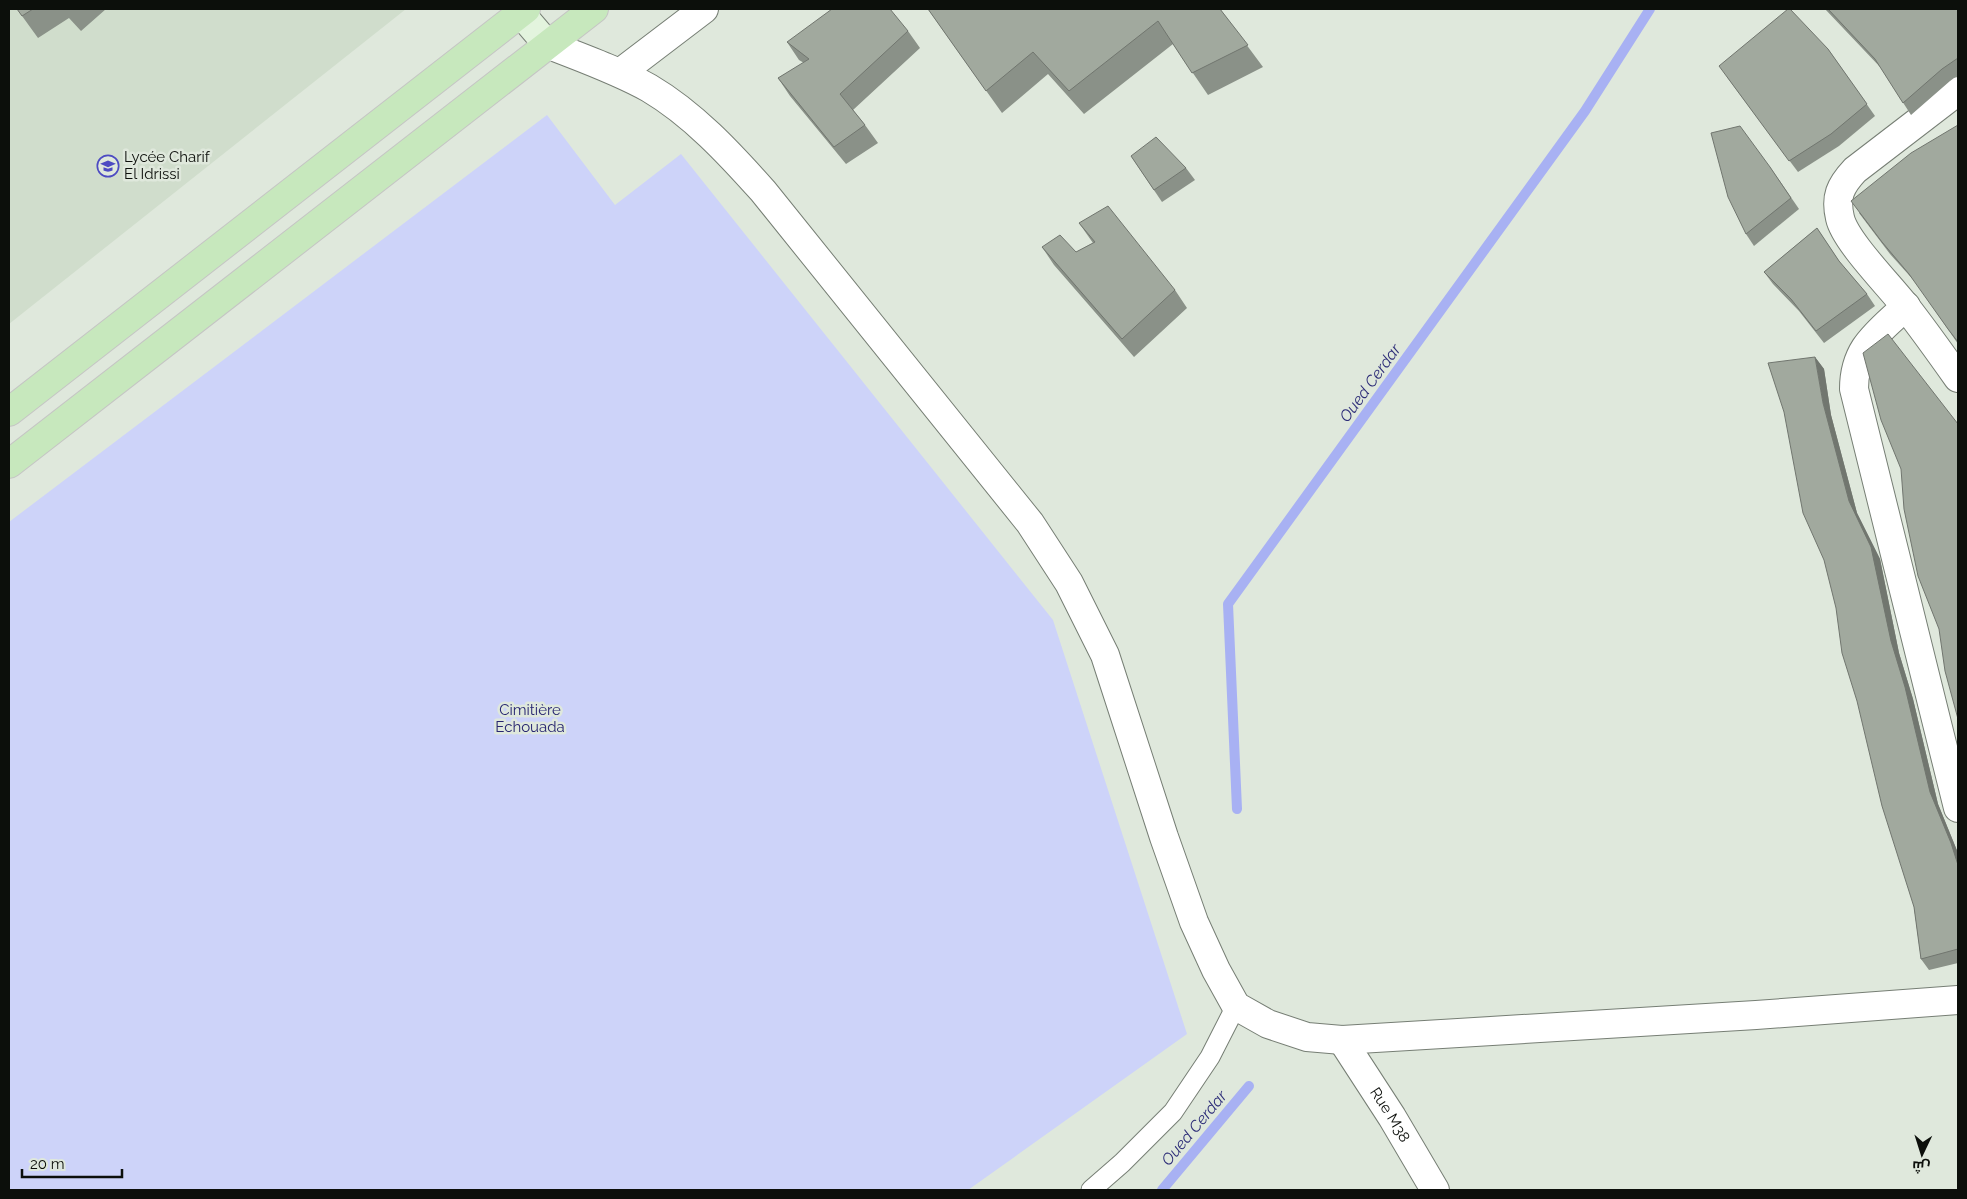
<svg xmlns="http://www.w3.org/2000/svg" width="1967" height="1199" font-family="Raleway,Cairo,sans-serif">
<style>
.built{fill:#d0ddcc}
.green{fill:#cdd3f9}
.lines{fill:none;stroke-linecap:round;stroke-linejoin:round}
.stream{stroke:#a8b1f3;stroke-width:10}
.service-casing{stroke:#767e74;stroke-width:21}
.minor-casing{stroke:#767e74;stroke-width:30}
.secondary-casing{stroke:#767e74;stroke-width:30}
.primary-casing{stroke:#c5c5c4;stroke-width:30}
.service{stroke:#fff;stroke-width:19}
.minor{stroke:#fff;stroke-width:28}
.secondary{stroke:#e3f4de;stroke-width:28}
.primary{stroke:#c7e8bd;stroke-width:28}
.wall{fill:#8a9188}
.shaded-wall{fill:#71766f}
.building{fill:#a1a99e;stroke:#71766f}
.labels{text-anchor:middle;dominant-baseline:central;stroke-width:5;stroke-linejoin:round;paint-order:stroke}
.poi-label{font-size:15px;fill:#0c0f0b;stroke:#dfe8dc;text-anchor:start}
.park-label{font-size:15px;fill:#272570;stroke:#dfe8dc}
.street-label{font-size:15px;fill:#0c0f0b;stroke:#dfe8dc}
.water-label{font-size:16px;font-style:italic;fill:#2d2d78;stroke:#dfe8dc}
</style>
<rect width="100%" height="100%" fill="#dfe8dc"/>
<path class="built" d="M9 9H406L9 324Z"/>
<path class="green" d="M547 115 615 205 681 154 1053 620 1187 1034 968 1190H9V522Z"/>
<g class="lines">
<g class="stream">
<path d="M1237 809 1228 604 1585 111 1650 9"/>
<path d="M1162 1190 1249 1086"/>
</g>
<g class="service-casing">
<path id="service" d="M1091 1190 1122 1163 1173 1112 1210 1057 1236 1006"/>
</g>
<g class="minor-casing">
<g id="minor">
<path d="M547 44C582 58 617 70 649 88 693 114 729 153 763 191L1030 523 1069 583 1105 655 1164 837 1194 922 1216 970 1236 1006 1268 1024 1307 1037 1342 1040 1756 1015 1958 1000"/>
<path d="M620 73 704 9"/>
<path d="M1958 91 1855 170C1840 186 1835 197 1840 218 1845 241 1890 286 1906 307 1924 330 1941 354 1958 378"/>
<path d="M1906 306C1878 333 1854 347 1854 389L1958 808"/>
<path id="s1" d="M1342 1040 1392 1117 1435 1190"/>
</g>
</g>
<g class="secondary-casing">
<path id="secondary" d="M517 9 547 44"/>
</g>
<g class="primary-casing">
<g id="primary">
<path d="M9 412 526 9"/>
<path d="M9 464 594 9"/>
</g>
</g>
<use href="#service" class="service"/>
<use href="#minor" class="minor"/>
<use href="#secondary" class="secondary"/>
<use href="#primary" class="primary"/>
</g>
<g class="wall">
<path d="M17 9H106L81 31 69 18 38 38Z"/>
<path d="M928 9H1220L1263 67 1208 95 1173 44 1084 114 1048 74 1002 113Z"/>
<path d="M1825 9H1958V75L1950 81 1911 115 1881 68Z"/>
<path d="M908 31 920 48 853 110 865 125 878 143 846 164 790 96 778 78 804 63 799 60 787 42Z"/>
<path d="M1828 49 1875 116 1839 146 1798 172 1727 77Z"/>
<path d="M1958 125V344L1917 284 1890 254 1859 213Z"/>
<path d="M1131 156 1186 168 1195 180 1162 202Z"/>
<path d="M1770 167 1799 209 1754 246 1746 234Z"/>
<path d="M1079 223 1175 290 1187 308 1134 357 1054 265 1042 247 1076 252 1093 243Z"/>
<path d="M1817 228 1841 264 1867 294 1875 306 1824 343 1799 311 1773 284 1764 272Z"/>
<path d="M1815 357 1824 369 1831 415 1857 513 1880 559 1899 653 1913 699 1938 804 1958 853V963L1929 970 1921 959 1914 907Z"/>
</g>
<path class="shaded-wall" d="M1815 357 1824 369 1831 415 1857 513 1880 559 1899 653 1913 699 1938 804 1958 853V865L1930 792 1891 641 1849 501 1823 403Z"/>
<g class="building">
<path d="M17 9H33L22 16Z"/>
<path d="M832 9H890L908 31 840 94 865 125 834 147 778 78 809 59 787 42Z"/>
<path d="M928 9H1220L1248 45 1192 73 1158 21 1069 91 1033 52 986 91Z"/>
<path d="M1788 9H1790L1828 49 1867 104 1831 134 1789 161 1719 66Z"/>
<path d="M1828 9H1958V58L1942 69 1903 103 1875 59Z"/>
<path d="M1958 125V342L1948 329 1909 274 1882 242 1851 201 1911 153Z"/>
<path d="M1740 126 1770 167 1791 198 1746 234 1728 197 1711 133Z"/>
<path d="M1156 137 1186 168 1154 190 1131 156Z"/>
<path d="M1108 206 1175 290 1122 339 1042 247 1060 235 1076 252 1095 242 1079 223Z"/>
<path d="M1817 228 1839 261 1867 294 1816 331 1791 299 1764 272Z"/>
<path d="M1888 334 1958 424V719L1945 671 1939 629 1918 576 1904 509 1901 469 1881 420 1863 353Z"/>
<path d="M1815 357 1823 403 1849 501 1871 547 1891 641 1905 687 1930 792 1951 843 1958 865V949L1921 959 1914 907 1882 806 1857 701 1842 653 1836 608 1824 560 1803 513 1784 412 1768 363Z"/>
</g>
<defs>
<g id="school-ring" transform="scale(1.125)"><circle r="9.5" fill="#dfe8dc" stroke="#4d4bc2" stroke-width="1.5"/><path d="M0-5L7-2L0 1L-7-2ZM-4 1L0 2.5L4 1V4Q0 6-4 4Z" fill="#4d4bc2"/></g>
</defs>
<g fill-rule="evenodd">
<use href="#school-ring" x="108" y="166"/>
</g>
<g class="labels">
<g class="poi-label">
<text x="124" y="157">Lycée Charif<tspan x="124" dy="17">El Idrissi</tspan></text>
</g>
<g class="park-label">
<text x="530" y="710">Cimitière<tspan x="530" dy="17">Echouada</tspan></text>
</g>
<g class="street-label">
<text stroke="none"><textPath href="#s1" startOffset="89">Rue M38</textPath></text>
</g>
<g class="water-label">
<text transform="translate(1370 383) rotate(-54)">Oued Cerdar</text>
<text transform="translate(1194 1128) rotate(-50)">Oued Cerdar</text>
</g>
</g>
<rect width="1967" height="1199" fill="none" stroke="#0c0f0b" stroke-width="20"/>
<g transform="translate(1922 1154) rotate(184)" stroke="#dfe8dc" stroke-width="4" paint-order="stroke">
<path d="M0-4L9 19L0 12L-9 19Z" fill="#0c0f0b"/>
<text y="-8" font-size="14" font-weight="bold" text-anchor="middle" fill="#0c0f0b">ش</text>
</g>
<path d="M22 1169v8h100v-8" fill="none" stroke="#0c0f0b" stroke-width="2.5"/>
<text x="30" y="1169" font-size="15" fill="#0c0f0b" stroke="#dfe8dc" stroke-width="4" paint-order="stroke">20 m</text>
</svg>
